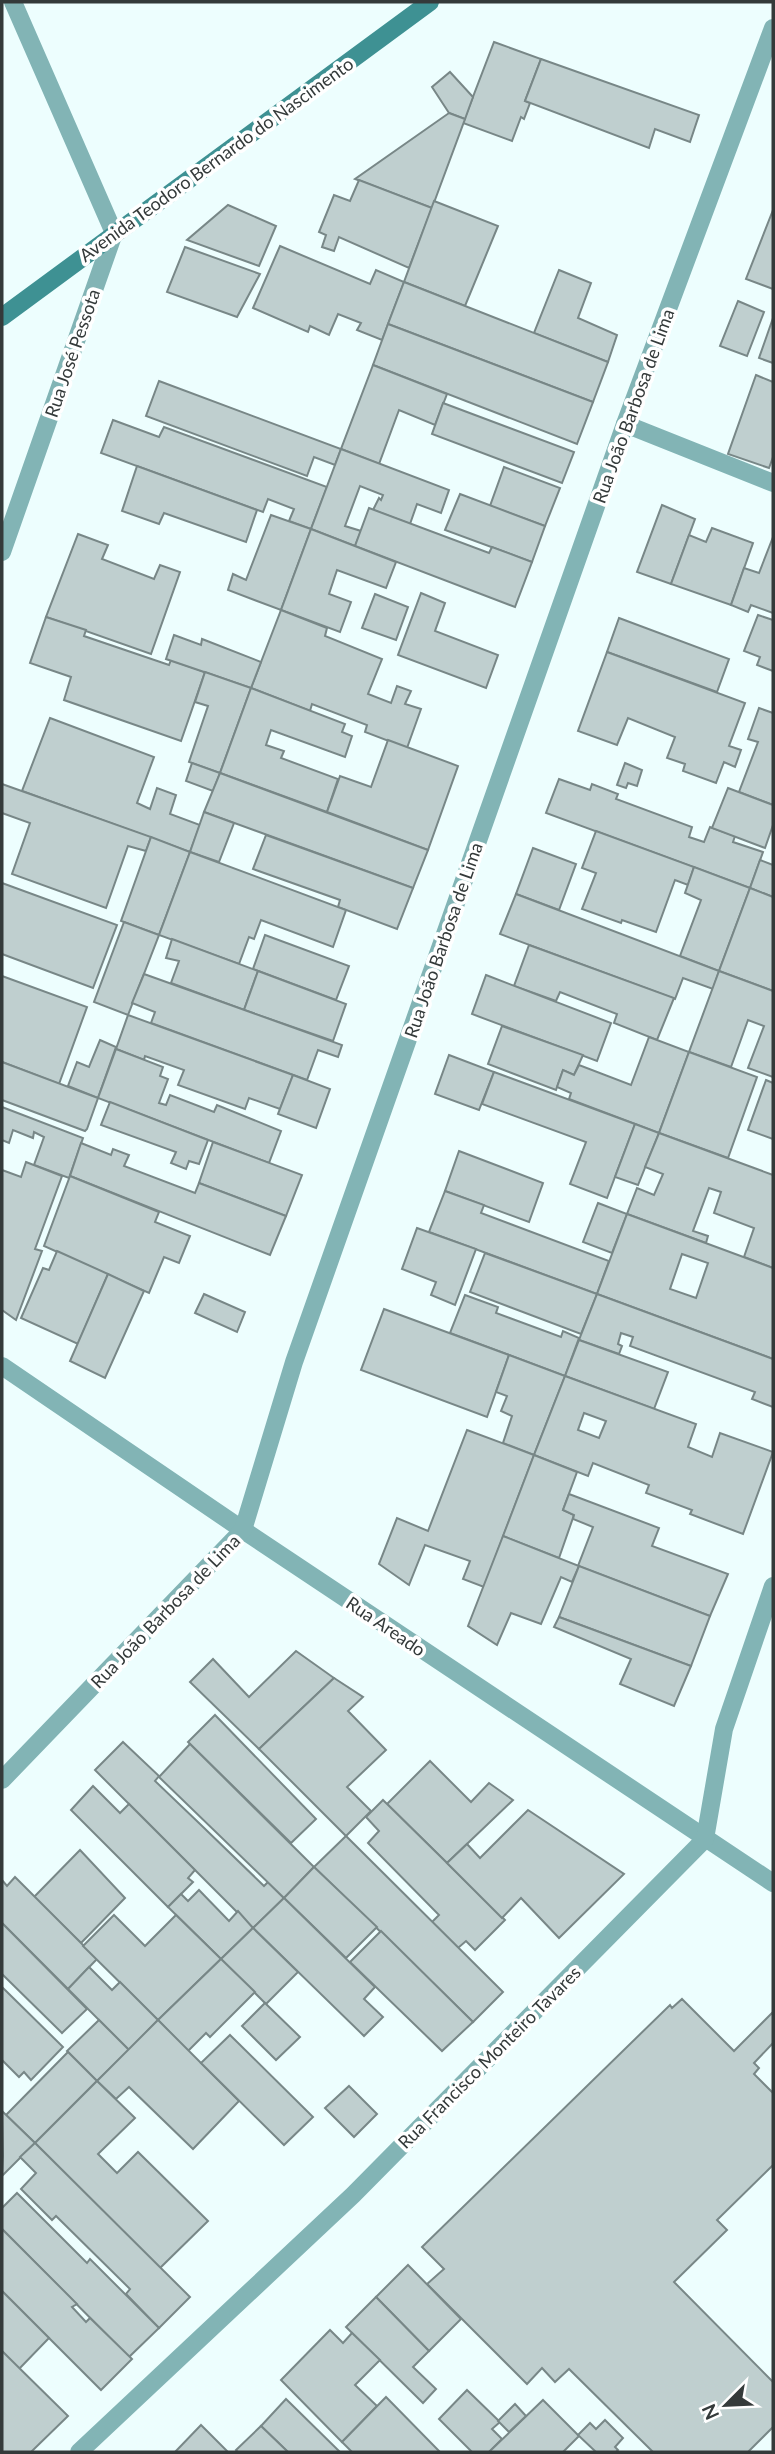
<svg xmlns="http://www.w3.org/2000/svg" width="775" height="2454" font-family="Lato,sans-serif">
<style>
.building{fill:#bfcfcf;stroke:#788787;stroke-width:2;fill-rule:evenodd}
.lines{fill:none;stroke-linecap:round;stroke-linejoin:round}
.street{stroke:#82b4b5;stroke-width:18}
.secondary{stroke:#3e9193;stroke-width:18}
.labels{text-anchor:middle;dominant-baseline:central;stroke-width:7;stroke-linejoin:round;paint-order:stroke}
.street-label{font-size:18px;fill:#343a3a;stroke:#fff}
</style>
<rect width="100%" height="100%" fill="#edfefe"/>
<g class="building">
<path d="M494 42 541 59 525 101 530 103 524 119 521 117 512 141 463 123Z"/>
<path d="M541 59 699 115 690 142 655 129 649 148 525 101Z"/>
<path d="M450 72 473 97 465 119 449 113 432 87Z"/>
<path d="M449 113 465 119 432 208 355 179Z"/>
<path d="M359 180 432 208 409 268 339 237 334 251 322 247 326 235 319 232 334 195 350 201Z"/>
<path d="M434 201 498 226 465 306 404 282Z"/>
<path d="M228 205 276 226 259 266 187 240Z"/>
<path d="M773 210V289L746 279Z"/>
<path d="M280 246 370 284 376 270 404 282 382 340 357 330 361 323 338 314 329 335 310 326 308 332 253 308Z"/>
<path d="M185 247 260 274 237 317 167 292Z"/>
<path d="M559 270 591 283 578 318 617 335 608 362 534 333Z"/>
<path d="M404 282 608 362 593 402 388 324Z"/>
<path d="M738 301 764 312 747 356 720 346Z"/>
<path d="M773 318V363L759 358Z"/>
<path d="M388 324 593 402 577 444 373 365Z"/>
<path d="M373 365 447 394 435 425 399 410 379 464 341 449Z"/>
<path d="M756 375 773 382V457L769 468 728 454Z"/>
<path d="M159 381 341 449 335 465 314 457 307 476 146 416Z"/>
<path d="M443 403 574 452 562 483 432 434Z"/>
<path d="M113 420 159 437 164 427 327 487 311 529 289 521 294 509 268 499 263 512 101 453Z"/>
<path d="M341 449 449 490 441 513 417 504 410 524 373 510 379 498 381 500 383 495 360 486 345 526 361 531 355 546 311 529Z"/>
<path d="M137 466 257 510 246 542 164 513 159 524 122 511Z"/>
<path d="M504 467 560 488 545 526 490 506Z"/>
<path d="M460 494 545 526 532 562 445 530Z"/>
<path d="M662 505 695 519 671 584 637 572Z"/>
<path d="M369 508 489 553 492 547 532 562 515 607 355 546Z"/>
<path d="M271 515 311 529 281 610 228 590 233 574 246 580Z"/>
<path d="M712 528 753 543 731 605 671 584 689 535 706 542Z"/>
<path d="M311 529 396 562 386 588 337 570 329 594 351 602 340 632 281 610Z"/>
<path d="M78 534 108 545 102 559 154 579 160 565 180 572 151 654 46 617Z"/>
<path d="M773 537V613L751 605 748 612 731 605 744 568 759 573Z"/>
<path d="M421 593 445 603 435 631 498 655 486 688 398 655Z"/>
<path d="M375 594 408 607 396 640 362 628Z"/>
<path d="M281 610 327 628 325 636 382 659 368 694 391 703 397 686 411 691 405 704 421 709 407 748 365 732 367 725 312 704 310 711 251 688Z"/>
<path d="M758 615 773 620V671L757 665 760 657 744 651Z"/>
<path d="M46 617 86 630 84 636 169 665 171 660 205 672 181 741 64 700 71 677 30 663Z"/>
<path d="M619 618 729 659 717 692 607 652Z"/>
<path d="M174 635 201 645 202 639 261 662 251 688 166 659Z"/>
<path d="M607 652 745 703 729 746 741 750 735 767 724 762 716 783 683 771 685 764 667 758 675 737 628 718 617 745 578 731Z"/>
<path d="M205 672 251 688 220 773 189 762 208 706 195 702Z"/>
<path d="M251 688 345 724 342 732 352 736 345 757 271 730 266 745 284 751 281 758 338 779 327 812 220 773Z"/>
<path d="M759 708 773 713V805L739 792 758 742 748 739Z"/>
<path d="M50 718 154 757 137 803 150 809 157 788 176 795 170 814 200 825 190 852 22 791Z"/>
<path d="M388 740 458 766 428 850 327 812 340 776 371 787Z"/>
<path d="M192 763 220 773 213 791 186 781Z"/>
<path d="M625 763 642 770 637 786 628 783 626 788 617 785Z"/>
<path d="M220 773 428 850 413 888 204 812Z"/>
<path d="M559 779 590 790 592 784 618 794 616 799 692 827 689 837 704 842 710 827 735 836 733 842 763 852 750 888 546 813Z"/>
<path d="M2 784 151 837 146 851 128 846 106 908 12 874 30 823 2 813Z"/>
<path d="M728 788 773 805V825L765 848 712 828Z"/>
<path d="M204 812 234 823 219 862 190 852Z"/>
<path d="M596 831 694 867 688 885 675 880 656 932 622 920 621 923 582 909 596 873 582 868Z"/>
<path d="M266 835 413 888 397 929 338 907 340 900 253 869Z"/>
<path d="M151 837 190 852 159 935 121 921Z"/>
<path d="M533 848 576 864 559 910 516 894Z"/>
<path d="M190 852 346 910 333 947 261 920 254 939 249 937 239 964 159 935Z"/>
<path d="M760 860 773 865V897L750 888Z"/>
<path d="M694 867 750 888 719 971 680 956 701 900 685 893Z"/>
<path d="M2 883 117 925 93 988 2 954Z"/>
<path d="M750 888 773 897V991L719 971Z"/>
<path d="M516 894 719 971 713 989 683 978 675 999 500 934Z"/>
<path d="M124 922 159 935 128 1015 94 1002Z"/>
<path d="M265 935 349 966 336 1000 253 969Z"/>
<path d="M172 939 258 971 244 1010 171 983 179 961 166 958Z"/>
<path d="M529 945 674 998 657 1040 614 1023 617 1014 560 992 556 1001 514 986Z"/>
<path d="M258 971 346 1004 333 1041 244 1010Z"/>
<path d="M719 971 773 991V1077L748 1068 764 1026 748 1020 731 1067 689 1052Z"/>
<path d="M144 974 342 1045 338 1057 318 1050 307 1080 151 1023 155 1012 132 1003Z"/>
<path d="M486 975 611 1023 597 1061 472 1014Z"/>
<path d="M2 976 87 1007 59 1084 2 1062Z"/>
<path d="M128 1015 293 1075 280 1109 249 1098 245 1109 178 1085 184 1070 145 1056 144 1060 116 1049Z"/>
<path d="M502 1026 583 1055 574 1075 563 1070 556 1090 488 1064Z"/>
<path d="M649 1037 689 1052 659 1133 569 1099 571 1093 557 1087 563 1070 574 1075 579 1065 631 1085Z"/>
<path d="M100 1040 116 1047 98 1098 68 1086 77 1062 89 1067Z"/>
<path d="M116 1049 163 1067 160 1076 168 1079 159 1103 166 1105 170 1095 214 1112 217 1105 281 1131 269 1163 98 1098Z"/>
<path d="M689 1052 757 1077 728 1158 659 1133Z"/>
<path d="M449 1055 494 1072 479 1110 435 1094Z"/>
<path d="M2 1062 98 1098 87 1129 85 1131 2 1100Z"/>
<path d="M494 1072 635 1124 607 1198 570 1184 586 1142 482 1104Z"/>
<path d="M293 1075 330 1089 316 1128 278 1114Z"/>
<path d="M766 1080 773 1083V1139L748 1130Z"/>
<path d="M110 1102 208 1140 199 1164 189 1161 186 1169 171 1163 176 1152 101 1125Z"/>
<path d="M2 1107 83 1138 69 1178 34 1165 44 1137 34 1132 33 1138 13 1130 9 1143 2 1140Z"/>
<path d="M635 1124 659 1133 638 1185 615 1177Z"/>
<path d="M659 1133 773 1175V1268L744 1257 754 1228 714 1213 721 1192 709 1188 693 1231 708 1236 706 1243 627 1214 637 1188 654 1195 663 1174 645 1167Z"/>
<path d="M213 1142 302 1175 286 1216 199 1183Z"/>
<path d="M81 1143 111 1155 113 1149 129 1155 124 1166 195 1193 199 1183 286 1216 270 1255 70 1176Z"/>
<path d="M459 1151 543 1183 529 1222 445 1191Z"/>
<path d="M26 1162 62 1176 35 1249 42 1251 16 1320 2 1310V1170L21 1177Z"/>
<path d="M70 1176 159 1212 155 1222 190 1236 179 1263 164 1257 149 1293 44 1246Z"/>
<path d="M445 1191 484 1205 481 1213 609 1261 597 1294 429 1232Z"/>
<path d="M598 1203 627 1214 612 1253 583 1242Z"/>
<path d="M627 1214 773 1268V1359L597 1294ZM682 1254 708 1263 696 1298 670 1289Z"/>
<path d="M417 1228 476 1249 455 1305 431 1295 436 1282 402 1269Z"/>
<path d="M57 1251 108 1274 78 1344 21 1318 43 1268 49 1270Z"/>
<path d="M485 1253 597 1294 581 1334 470 1292Z"/>
<path d="M108 1274 144 1291 105 1378 70 1361Z"/>
<path d="M204 1294 245 1312 237 1332 195 1313Z"/>
<path d="M597 1294 773 1359V1407L752 1399 755 1392 630 1346 633 1337 621 1333 618 1344 622 1346 619 1354 579 1340Z"/>
<path d="M465 1295 498 1307 496 1313 561 1337 563 1331 579 1338 565 1376 450 1333Z"/>
<path d="M384 1309 509 1355 487 1417 361 1370Z"/>
<path d="M579 1340 668 1372 654 1409 565 1376Z"/>
<path d="M509 1355 565 1376 534 1455 503 1443 512 1416 501 1411 507 1396 496 1392Z"/>
<path d="M565 1376 696 1424 688 1447 712 1457 720 1433 773 1452 743 1534 690 1514 692 1510 646 1493 649 1485 593 1463 588 1476 534 1455ZM584 1413 606 1421 599 1438 578 1430Z"/>
<path d="M467 1430 534 1455 484 1587 463 1579 470 1561 425 1545 409 1585 379 1564 397 1518 428 1531Z"/>
<path d="M534 1455 577 1472 563 1510 574 1515 559 1558 503 1536Z"/>
<path d="M569 1494 659 1528 652 1546 728 1574 710 1616 578 1566 593 1527 573 1519 574 1515 563 1510Z"/>
<path d="M503 1536 579 1566 572 1582 561 1577 541 1624 511 1613 497 1645 468 1626Z"/>
<path d="M579 1566 710 1616 691 1666 559 1617Z"/>
<path d="M559 1617 691 1666 674 1706 620 1684 631 1659 554 1627Z"/>
<path d="M296 1651 334 1678 259 1749 190 1682 213 1659 249 1697Z"/>
<path d="M334 1678 363 1697 348 1711 386 1750 347 1787 371 1811 346 1836 259 1749Z"/>
<path d="M215 1715 316 1819 291 1843 188 1742Z"/>
<path d="M123 1742 159 1776 155 1781 200 1824 264 1886 268 1882 284 1898 253 1928 95 1770Z"/>
<path d="M190 1744 314 1867 284 1898 159 1777Z"/>
<path d="M430 1761 471 1802 489 1783 513 1800 447 1863 387 1804Z"/>
<path d="M93 1786 120 1813 129 1804 195 1870 188 1878 193 1882 168 1907 71 1810Z"/>
<path d="M383 1800 505 1920 475 1950 466 1941 458 1948 432 1922 439 1915 368 1843 379 1831 366 1817Z"/>
<path d="M528 1810 624 1874 559 1938 521 1898 502 1918 447 1863 467 1844 480 1858Z"/>
<path d="M346 1836 503 1992 473 2022 314 1867Z"/>
<path d="M80 1850 125 1898 81 1943 34 1897Z"/>
<path d="M314 1867 377 1927 346 1958 284 1898Z"/>
<path d="M15 1877 97 1959 68 1989 2 1923V1880L7 1886Z"/>
<path d="M199 1890 229 1921 238 1911 253 1928 221 1959 168 1907 181 1894 188 1901Z"/>
<path d="M284 1898 375 1987 364 1999 383 2017 364 2036 253 1928Z"/>
<path d="M114 1915 145 1946 176 1915 221 1959 158 2020 83 1946Z"/>
<path d="M2 1923 87 2009 62 2033 2 1974Z"/>
<path d="M253 1928 298 1972 266 2004 221 1959Z"/>
<path d="M381 1931 473 2022 442 2051 350 1962Z"/>
<path d="M221 1959 255 1992 210 2037 206 2033 188 2051 158 2020Z"/>
<path d="M89 1967 112 1990 120 1982 158 2020 129 2050 68 1989Z"/>
<path d="M2 1987 63 2047 31 2080 24 2072 19 2077 2 2060Z"/>
<path d="M682 1999 734 2051 773 2012V2043L754 2063 759 2068 754 2074 773 2093V2165L717 2220 727 2230 674 2282 773 2382V2427L748 2452H653L569 2369 555 2382 542 2368 527 2384 427 2284 444 2269 422 2247 670 2005 672 2008Z"/>
<path d="M265 2003 300 2037 276 2060 242 2026Z"/>
<path d="M99 2020 129 2050 97 2081 67 2051Z"/>
<path d="M158 2020 239 2101 193 2149 129 2087 116 2099 97 2081Z"/>
<path d="M230 2035 313 2117 284 2145 201 2063Z"/>
<path d="M68 2052 97 2081 35 2143 6 2115Z"/>
<path d="M97 2081 135 2118 98 2154 117 2173 138 2152 208 2221 160 2268 35 2143Z"/>
<path d="M349 2086 377 2114 354 2137 325 2108Z"/>
<path d="M2 2111 35 2143 2 2176 3 2156Z"/>
<path d="M35 2143 190 2297 159 2328 126 2294 130 2289 56 2216 52 2220 21 2189 36 2173 20 2157Z"/>
<path d="M17 2193 87 2263 90 2259 159 2328 129 2357 2 2229V2208Z"/>
<path d="M2 2229 77 2304 72 2307 86 2322 90 2318 132 2359 101 2390 2 2291Z"/>
<path d="M408 2265 461 2319 429 2351 376 2297Z"/>
<path d="M2 2291 49 2338 19 2369 2 2351Z"/>
<path d="M376 2297 429 2351 413 2367 436 2389 423 2403 346 2327Z"/>
<path d="M330 2330 343 2343 352 2333 380 2360 355 2385 377 2406 342 2442 281 2380Z"/>
<path d="M2 2351 68 2416 31 2452H2Z"/>
<path d="M467 2390 500 2422 492 2429 502 2439 489 2452H472L439 2419Z"/>
<path d="M386 2397 440 2452H352L342 2442Z"/>
<path d="M286 2399 340 2452H288L261 2426Z"/>
<path d="M543 2400 579 2436 563 2452H489Z"/>
<path d="M515 2404 526 2416 509 2432 498 2421Z"/>
<path d="M605 2420 623 2438 615 2447 618 2450 616 2452H596L578 2435 590 2423 596 2429Z"/>
<path d="M201 2425 228 2452H175Z"/>
<path d="M261 2426 288 2452H238L236 2450Z"/>
</g>
<g class="lines">
<g class="street">
<path d="M625 424 773 483"/>
<path d="M2 552 114 233 13 2"/>
<path d="M2 1366 243 1530 773 1883"/>
<path d="M2 1780 243 1530 294 1362 625 424 773 28"/>
<path d="M79 2452 353 2195 705 1839 724 1729 773 1586"/>
</g>
<path class="secondary" d="M2 317 430 2"/>
</g>
<g class="labels">
<g class="street-label">
<text transform="translate(216 159) rotate(-36)">Avenida Teodoro Bernardo do Nascimento</text>
<text transform="translate(72 353) rotate(-71)">Rua José Pessota</text>
<text transform="translate(633 406) rotate(-70)">Rua João Barbosa de Lima</text>
<text transform="translate(443 940) rotate(-71)">Rua João Barbosa de Lima</text>
<text transform="translate(165 1611) rotate(-46)">Rua João Barbosa de Lima</text>
<text transform="translate(386 1626) rotate(34)">Rua Areado</text>
<text transform="translate(489 2057) rotate(-45)">Rua Francisco Monteiro Tavares</text>
</g>
</g>
<rect width="775" height="2454" fill="none" stroke="#343a3a" stroke-width="7"/>
<g transform="translate(726 2405) rotate(246)" stroke="#ffffff" stroke-width="5" paint-order="stroke">
<path d="M0-5L12 26L0 18L-12 26Z" fill="#343a3a"/>
<text y="-10" font-size="19" font-weight="bold" text-anchor="middle" fill="#343a3a">N</text>
</g>
</svg>
